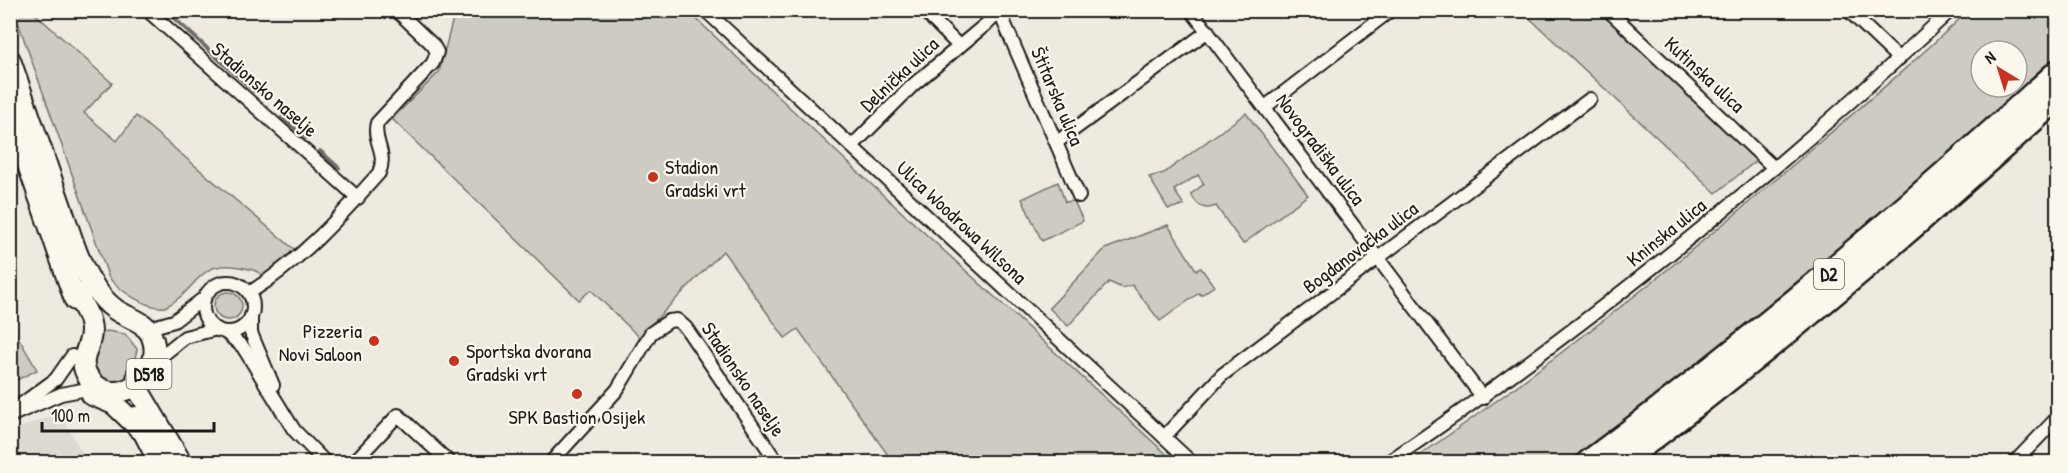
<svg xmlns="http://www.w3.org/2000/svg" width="2068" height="473" font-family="'Patrick Hand',sans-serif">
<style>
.built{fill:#dedad1}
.green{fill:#ceccc2;stroke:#75746f;stroke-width:1.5;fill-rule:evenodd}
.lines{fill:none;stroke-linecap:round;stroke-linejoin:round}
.stream{stroke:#6f6d69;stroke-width:4}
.street-casing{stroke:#1c1c1c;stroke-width:16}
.primary-casing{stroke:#1c1c1c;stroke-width:24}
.highway-casing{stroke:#1c1c1c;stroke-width:27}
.street{stroke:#fbf7ec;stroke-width:12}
.primary{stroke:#fbf7ec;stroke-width:20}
.highway{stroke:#fbf7ec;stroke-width:22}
.poi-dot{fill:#c8321e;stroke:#fbf7ec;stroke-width:2}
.labels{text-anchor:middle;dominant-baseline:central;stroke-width:4.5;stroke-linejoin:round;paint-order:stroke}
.shield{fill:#fbf7ec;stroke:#5f5e5a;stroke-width:1.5}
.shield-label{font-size:18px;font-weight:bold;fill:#1c1c1c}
.street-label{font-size:20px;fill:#1c1c1c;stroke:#fbf7ec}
.poi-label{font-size:20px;fill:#1c1c1c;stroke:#fbf7ec;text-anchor:start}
</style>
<rect width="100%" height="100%" fill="#eeeadf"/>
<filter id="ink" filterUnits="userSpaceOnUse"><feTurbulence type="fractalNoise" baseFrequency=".0167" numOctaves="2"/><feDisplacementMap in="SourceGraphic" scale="12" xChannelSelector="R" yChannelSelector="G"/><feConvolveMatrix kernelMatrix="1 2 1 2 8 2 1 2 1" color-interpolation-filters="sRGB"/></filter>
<g filter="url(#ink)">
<path class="built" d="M60 413 87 462H11V431Z"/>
<g class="green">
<path d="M14 11H32L112 83 84 113 117 141 136 116 295 250 265 277C257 270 250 269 239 267 197 259 198 291 165 307 146 309 121 291 109 278Z"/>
<path d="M455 11H688L859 173 1175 462H893L798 329 785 338 723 251 639 337 591 290 579 300 392 119 439 72Z"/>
<path d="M1522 11H1600L1757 160 1716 193Z"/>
<path d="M1968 11H2057V62L1929 180 1578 462H1410C1551 365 1685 259 1815 146 1867 102 1919 58 1968 11ZM1981 51H2017V87H1981Z"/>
<path d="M1246 113 1308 195 1243 244 1216 206C1204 211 1197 206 1191 194L1204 184 1198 175 1174 190 1184 205 1168 209 1149 177 1164 173Z"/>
<path d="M1058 182 1065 202 1074 201 1083 221 1042 241 1022 199Z"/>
<path d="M1168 225 1196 270 1201 268 1214 286 1201 295 1199 293 1160 321 1132 285 1122 288 1109 282 1068 326 1049 308 1105 249Z"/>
<circle cx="228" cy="306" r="14"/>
<path d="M10 323 37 370 11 383H10Z"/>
<path d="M107 331 125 334 137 349C136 361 128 368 128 380 110 385 104 381 91 369L100 334Z"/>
</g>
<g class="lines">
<g class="stream">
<path d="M165 10 254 91"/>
<path d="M282 117 306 138"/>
<path d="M320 151 339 168"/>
</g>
<g class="street-casing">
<g id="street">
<path d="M147 10 358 198"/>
<path d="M705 10 1191 462"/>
<path d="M923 10 959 46"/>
<path d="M1191 10 1483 398"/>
<path d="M1608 10 1774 168"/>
<path d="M1848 10 1899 59"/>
<path d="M1000 13 1079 196"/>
<path d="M1265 107 1391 10"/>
<path d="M1057 142 1208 31"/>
<path d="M852 146 913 85 1003 10"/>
<circle cx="228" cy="307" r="25"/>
<path d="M249 293C300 261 339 218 379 173 388 152 372 141 377 123L433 63 437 52 433 45 396 10"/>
<path d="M251 316V333L273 385"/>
<path d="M142 330 174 321 204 298"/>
<path d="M225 332 243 347 294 430 325 462"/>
<path d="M154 362 185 337 217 329"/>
<path d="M19 406 56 379 72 356"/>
<path d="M10 416 61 394 98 387"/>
<path d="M1164 437 1222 375 1590 99"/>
<path d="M354 462 398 415 449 462"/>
<path d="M551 462 617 390 651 333 669 321 677 320 686 328 777 462"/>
<path d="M1388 462C1587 327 1775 175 1951 10"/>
<path d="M2015 462 2058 417"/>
</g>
</g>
<g class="primary-casing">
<g id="primary">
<path d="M10 60C27 109 44 158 61 207 70 232 77 260 92 283 98 293 106 303 116 310 131 320 147 320 153 340 164 376 114 413 89 378 76 360 91 349 91 331 91 316 80 301 73 290"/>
<path d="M10 113 75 300"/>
<path d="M138 373 136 386 181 462"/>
<path d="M92 395 114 404 140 429"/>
<path d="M136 417 159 462"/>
</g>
</g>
<g class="highway-casing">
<g id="highway">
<path d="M1588 462C1752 341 1907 209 2058 71"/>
<path d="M1622 462C1773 349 1918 226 2058 98"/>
</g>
</g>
<use href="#street" class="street"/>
<use href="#primary" class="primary"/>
<use href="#highway" class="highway"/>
</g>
</g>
<g class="poi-dot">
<circle cx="653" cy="177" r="6"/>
<circle cx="374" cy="341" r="6"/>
<circle cx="454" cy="361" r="6"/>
<circle cx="577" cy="394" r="6"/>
</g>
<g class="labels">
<g class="shield">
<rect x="1814" y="259" width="30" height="30" rx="4.5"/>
<rect x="126.5" y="359" width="45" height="30" rx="4.5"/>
</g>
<g class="shield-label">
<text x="1829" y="274">D2</text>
<text x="149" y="374">D518</text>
</g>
<g class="street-label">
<text transform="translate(899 74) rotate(-43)">Delnička ulica</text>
<text transform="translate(1705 74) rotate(43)">Kutinska ulica</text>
<text transform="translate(265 89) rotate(41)">Stadionsko naselje</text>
<text transform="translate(1058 96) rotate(67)">Štitarska ulica</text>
<text transform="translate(1321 149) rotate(53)">Novogradiška ulica</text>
<text transform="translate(962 222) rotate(43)">Ulica Woodrowa Wilsona</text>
<text transform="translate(1666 232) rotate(-39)">Kninska ulica</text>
<text transform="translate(1360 247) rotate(-37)">Bogdanovačka ulica</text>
<text transform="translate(744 379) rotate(56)">Stadionsko naselje</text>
</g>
<g class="poi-label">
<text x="665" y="166">Stadion<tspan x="665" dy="23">Gradski vrt</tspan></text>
<text x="362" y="330" text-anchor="end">Pizzeria<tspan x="362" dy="23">Novi Saloon</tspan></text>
<text x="466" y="350">Sportska dvorana<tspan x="466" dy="23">Gradski vrt</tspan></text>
<text x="577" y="416" text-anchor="middle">SPK Bastion Osijek</text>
</g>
</g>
<rect width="2068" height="473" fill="none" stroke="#fbf7ec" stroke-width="36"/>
<rect x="18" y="18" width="2032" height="437" fill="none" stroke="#1c1c1c" stroke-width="2" filter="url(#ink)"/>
<g transform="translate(1999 69) rotate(322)"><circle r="28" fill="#fbf7ec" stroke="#a29f99" stroke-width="1.5"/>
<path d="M0-4.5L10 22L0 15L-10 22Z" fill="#c8321e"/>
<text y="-9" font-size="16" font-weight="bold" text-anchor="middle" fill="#1c1c1c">N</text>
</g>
<path d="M42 422v9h172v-9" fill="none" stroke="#1c1c1c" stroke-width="3"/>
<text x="51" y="422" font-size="18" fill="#1c1c1c" stroke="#fbf7ec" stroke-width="4.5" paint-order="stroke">100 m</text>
</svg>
